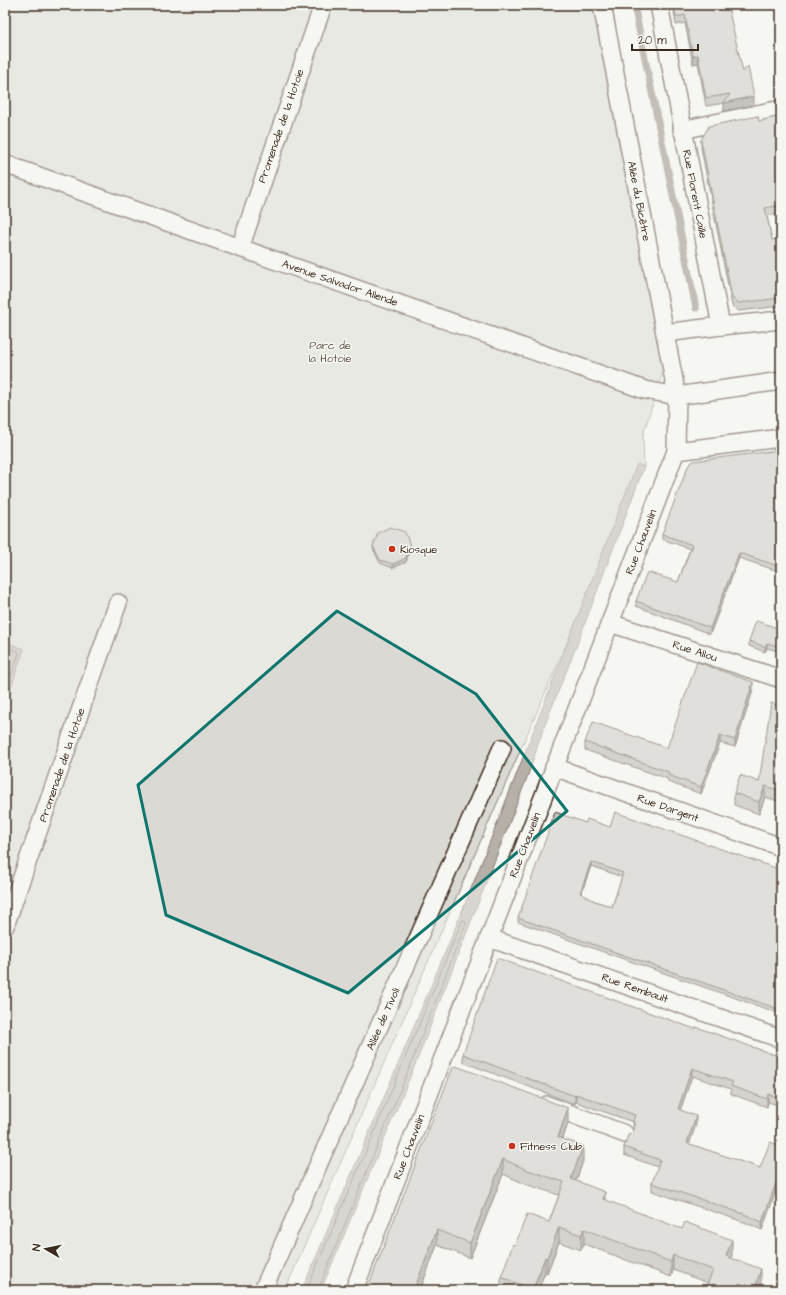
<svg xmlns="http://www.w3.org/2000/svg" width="786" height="1295" font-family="'Architects Daughter',sans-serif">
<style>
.green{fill:#dad9d3;stroke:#8a8278}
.water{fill:#b6b0a9;stroke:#857a71}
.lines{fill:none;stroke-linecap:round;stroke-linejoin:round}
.shore{stroke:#6c6056;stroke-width:1}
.stream{stroke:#857a71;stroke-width:7}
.street-casing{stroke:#3b2a1e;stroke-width:20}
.street{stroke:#f6f6f2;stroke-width:17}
.wall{fill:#aca8a3;stroke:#3b2a1e;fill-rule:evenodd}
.shaded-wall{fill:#8c8885;stroke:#3b2a1e}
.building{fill:#c8c3be;stroke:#3b2a1e;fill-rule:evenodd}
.marked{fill:none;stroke:#0f766e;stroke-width:3;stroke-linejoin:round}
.poi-dot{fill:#c8321e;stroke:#f6f6f2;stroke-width:1.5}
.labels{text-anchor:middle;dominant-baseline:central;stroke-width:3;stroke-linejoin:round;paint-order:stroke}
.street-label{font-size:11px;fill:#3b2a1e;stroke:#f6f6f2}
.park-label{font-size:11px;fill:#63564b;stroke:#f6f6f2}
.poi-label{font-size:11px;fill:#3b2a1e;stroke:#f6f6f2;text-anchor:start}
</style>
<rect width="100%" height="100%" fill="#f6f6f2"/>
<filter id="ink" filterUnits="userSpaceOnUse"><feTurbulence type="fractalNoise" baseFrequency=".025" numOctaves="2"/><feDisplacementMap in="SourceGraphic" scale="8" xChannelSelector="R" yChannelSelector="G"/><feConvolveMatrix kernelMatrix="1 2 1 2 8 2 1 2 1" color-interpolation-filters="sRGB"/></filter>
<g filter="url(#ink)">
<path class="green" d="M5 5H595L664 368 643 435 644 466 285 1290H5Z"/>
<g class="water">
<path d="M637 464 644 467 576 647 544 727 528 775 417 1060 321 1290H302C353 1171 404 1051 454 931 517 776 576 620 637 464Z"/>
<path d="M5 642 24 649 5 705Z"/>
</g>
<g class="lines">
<g class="shore">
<path d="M5 646 18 651 19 653 5 693"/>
<path d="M306 1290 371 1140 462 921 465 920 466 923 413 1059 318 1290"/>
</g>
<path class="stream" d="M634 5 696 308"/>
<g class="street-casing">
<g id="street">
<path d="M659 5 721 326 665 333"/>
<path d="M682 130 781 109"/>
<path d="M5 164 240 248 645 390 677 396 781 381"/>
<path d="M240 248 323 5"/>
<path d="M721 326 781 320"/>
<path d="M676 451 781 438"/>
<path d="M610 623 781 679"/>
<path d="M554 767 781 847"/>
<path d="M5 926 118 603"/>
<path d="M489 938 781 1039"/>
<path d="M547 1105 625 1134"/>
<path d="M263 1290 502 748"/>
<path d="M354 1290 676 451 677 396 602 5"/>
</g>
</g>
<use href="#street" class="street"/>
</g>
<g class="wall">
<path d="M673 5H725L743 72 754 105 724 111 725 103 706 106 698 63 693 64 685 23 676 25Z"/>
<path d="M781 116V213L767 216 772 240 781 239V306L739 311 732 306 701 148V140L759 121Z"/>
<path d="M781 450V572L739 558 710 634 636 606V601L678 582 690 549 662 539V534Z"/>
<path d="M373 546 410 548 406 562 393 568 380 563 373 549Z"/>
<path d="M781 629V658V652L767 648 765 652 749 646V641Z"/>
<path d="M753 690 735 747 720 743 701 794 668 782V779L585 750V742L667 748Z"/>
<path d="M781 706V802L765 797 759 814 734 805V793L759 782Z"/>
<path d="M586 823 781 870V1014L518 922V918ZM591 866 622 877 612 907 595 901 581 894Z"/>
<path d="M695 1029 775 1055 781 1056V1106L768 1102 767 1107 731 1094V1089L692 1076 680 1110 696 1124 689 1144 760 1168 781 1146V1177L762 1230 744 1222 652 1191V1183L658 1167 624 1155V1147L634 1130 633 1122 576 1102 575 1104 463 1062V1054Z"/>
<path d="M455 1067 568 1123 563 1139 583 1161 576 1181 605 1200 732 1255 731 1258 761 1284 759 1290H705L708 1283 673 1270 671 1277 584 1244 581 1250 559 1242 547 1273 545 1272 538 1290H501V1277L515 1245 549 1222 559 1195 525 1184 503 1174 470 1258 437 1245 420 1290H367Z"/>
</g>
<g class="shaded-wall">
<path d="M698 55V63L693 64V56Z"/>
<path d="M754 96V105L724 111V103Z"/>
<path d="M410 545V548L406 562 393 568V564Z"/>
<path d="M739 553V558L710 634V628Z"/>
<path d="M767 643V648L765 652V647Z"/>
<path d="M753 682V690L735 747V740Z"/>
<path d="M720 735V743L701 794V787Z"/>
<path d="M765 786V797L759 814V802Z"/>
<path d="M591 862V866L580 897V893Z"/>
<path d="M692 1068V1076L678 1117V1109Z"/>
<path d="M576 1094V1102L575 1104V1096Z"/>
<path d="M768 1094V1102L767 1107V1099Z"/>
<path d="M568 1108V1123L558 1152V1137Z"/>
<path d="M696 1116V1124L687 1151V1143Z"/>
<path d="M583 1146V1161L571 1194V1179Z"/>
<path d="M503 1159V1174L470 1258V1243Z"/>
<path d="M781 1169V1177L762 1230V1222Z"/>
<path d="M605 1192V1207L603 1199Z"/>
<path d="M559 1227V1242L547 1273V1258Z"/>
<path d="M584 1229V1244L581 1250V1235Z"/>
<path d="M437 1230V1245L420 1290H414Z"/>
<path d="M732 1240V1255L726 1271V1256Z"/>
<path d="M673 1255V1270L671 1277V1262Z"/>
<path d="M545 1257V1272L538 1290H533Z"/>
<path d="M761 1269V1284L759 1290H755V1288Z"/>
</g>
<g class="building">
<path d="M674 5H725V8L728 7 743 72 748 66 754 96 724 103 730 94 706 98 698 55 693 56 685 15 676 17Z"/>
<path d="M758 116 759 121 781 116V205L765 208 772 240 781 239V298L739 303 732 298 701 140 709 126Z"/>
<path d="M781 450V567L739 553 710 628 636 601 647 572 678 582 692 545 662 534 688 466 693 461Z"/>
<path d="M390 527 405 532 410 545 406 558 393 564 380 560 373 546 378 533Z"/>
<path d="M756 621 781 629V647L767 643 765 647 749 641Z"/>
<path d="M697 662 753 682 735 740 720 735 701 787 668 775 669 772 585 742 593 722 667 748Z"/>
<path d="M771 703 781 706V791L765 786 759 802 734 793 740 775 759 782Z"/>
<path d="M555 812 586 823 587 819 610 827 615 812 781 870V1010L518 918ZM591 862 623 873 612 907 595 901 580 893Z"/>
<path d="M497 958 695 1029 696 1027 775 1055V1054L781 1056V1099L768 1094 767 1099 731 1086 733 1082 692 1068 678 1109 696 1116 687 1143 760 1168 770 1142 781 1146V1169L762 1222 744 1214 652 1183 660 1160 624 1147 628 1135 632 1134 634 1129 635 1125 633 1121 635 1115 576 1094 575 1096 463 1054Z"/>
<path d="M456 1066 568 1108 558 1137 583 1146 571 1179 605 1192 603 1199 682 1229 685 1222 732 1240 726 1256 761 1269 755 1288 746 1284 743 1290H705L713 1270 673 1255 671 1262 584 1229 581 1235 559 1227 547 1258 545 1257 533 1289 501 1277 513 1244 515 1245 527 1214 549 1222 564 1182 525 1169 503 1159 470 1243 437 1230 414 1290H367L453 1067H455Z"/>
</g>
</g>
<path d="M0 0H786V1295H0ZM337 611 476 694 567 811 348 993 166 915 138 785Z" fill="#f6f6f2" fill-opacity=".55" fill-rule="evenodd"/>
<path class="marked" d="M337 611 476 694 567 811 348 993 166 915 138 785Z"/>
<g class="poi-dot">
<circle cx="392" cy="549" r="4"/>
<circle cx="512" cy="1146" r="4"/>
</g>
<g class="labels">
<g class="street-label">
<text transform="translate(281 126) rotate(-71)">Promenade de la Hotoie</text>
<text transform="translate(695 194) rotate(79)">Rue Florent Caille</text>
<text transform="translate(639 201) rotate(79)">Allée du Bicêtre</text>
<text transform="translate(340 283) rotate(19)">Avenue Salvador Allende</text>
<text transform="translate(641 542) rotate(-69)">Rue Chauvelin</text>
<text transform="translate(695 651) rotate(18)">Rue Allou</text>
<text transform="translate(62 765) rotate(-71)">Promenade de la Hotoie</text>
<text transform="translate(668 808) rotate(19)">Rue Dargent</text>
<text transform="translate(525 845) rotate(-69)">Rue Chauvelin</text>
<text transform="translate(635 988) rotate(19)">Rue Rembault</text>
<text transform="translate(383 1019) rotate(-66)">Allée de Tivoli</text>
<text transform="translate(409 1147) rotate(-69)">Rue Chauvelin</text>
</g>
<g class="park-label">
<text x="330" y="345">Parc de<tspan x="330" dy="13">la Hotoie</tspan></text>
</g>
<g class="poi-label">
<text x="400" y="549">Kiosque</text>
<text x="520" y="1146">Fitness Club</text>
</g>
</g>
<rect width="786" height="1295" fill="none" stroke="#f6f6f2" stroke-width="20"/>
<rect x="10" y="10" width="766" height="1275" fill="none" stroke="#3b2a1e" stroke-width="1.5" filter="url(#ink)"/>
<g transform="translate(46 1249) rotate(279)" stroke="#f6f6f2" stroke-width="3" paint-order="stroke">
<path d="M0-3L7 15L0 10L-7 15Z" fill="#3b2a1e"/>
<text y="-6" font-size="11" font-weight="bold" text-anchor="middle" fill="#3b2a1e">N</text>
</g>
<path d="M632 44v6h66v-6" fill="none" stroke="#3b2a1e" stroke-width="2"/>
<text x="638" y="44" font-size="12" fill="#3b2a1e" stroke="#f6f6f2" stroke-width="3" paint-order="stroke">20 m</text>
</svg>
